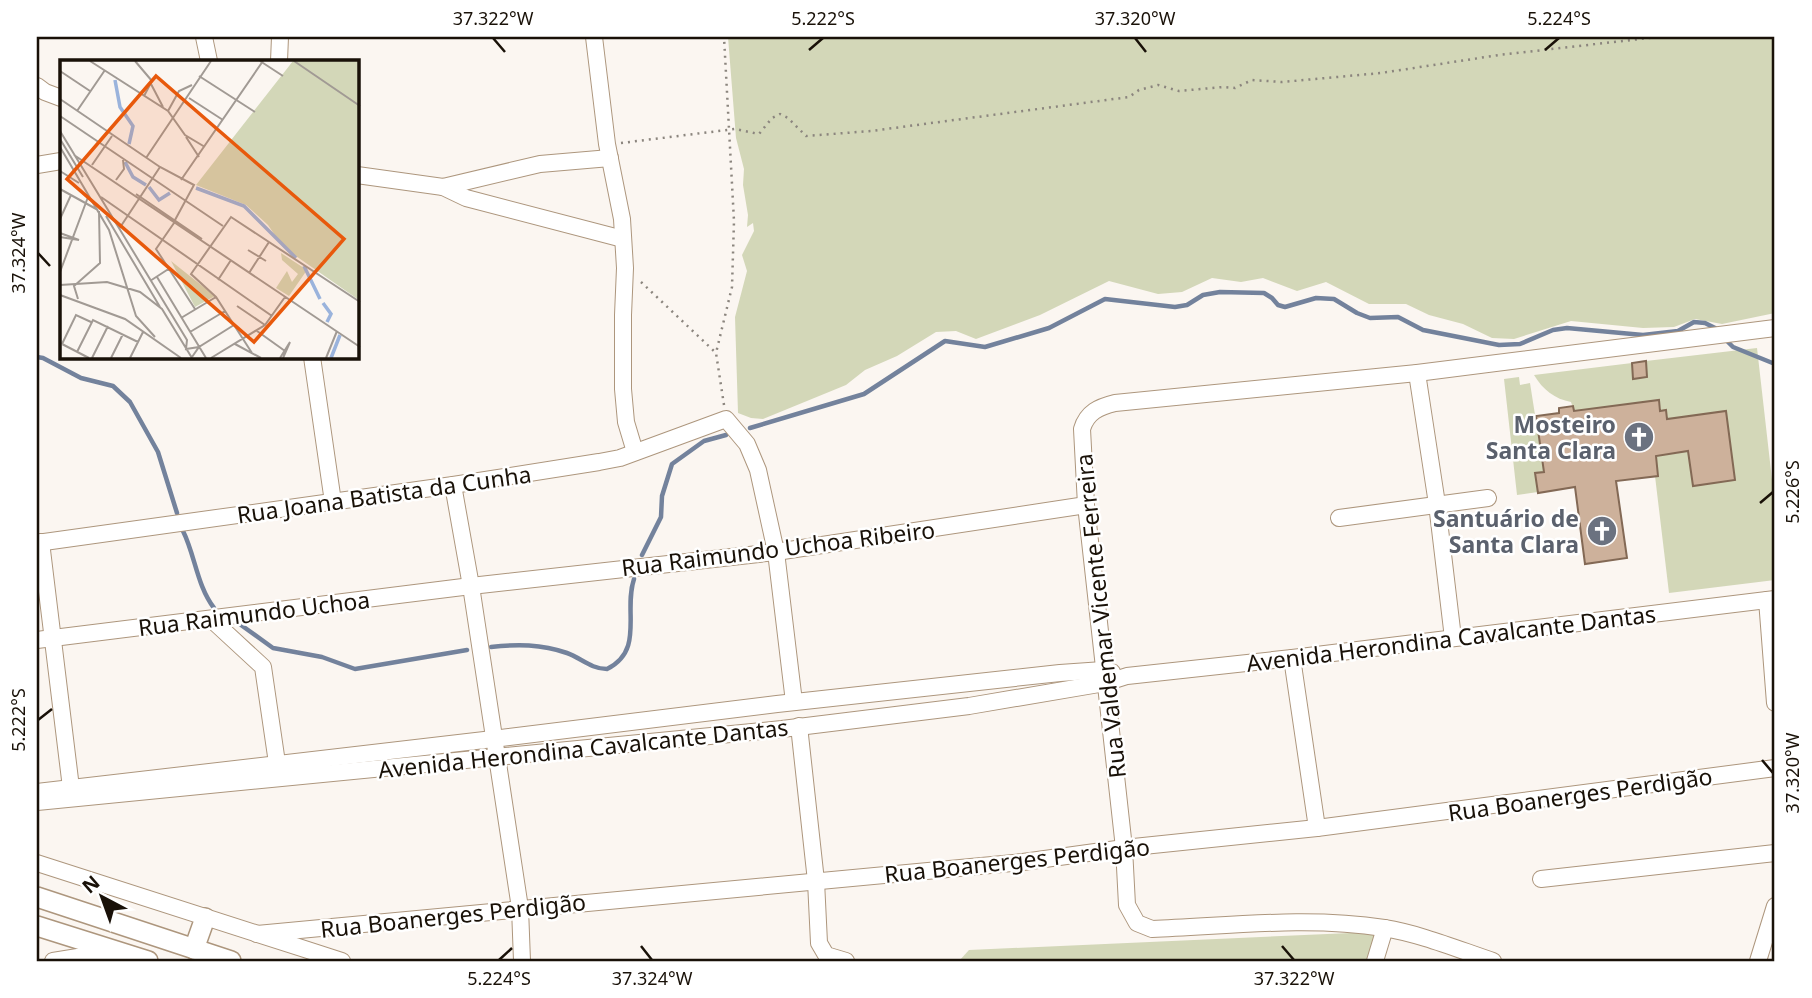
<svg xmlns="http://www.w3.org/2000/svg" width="1812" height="998" font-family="'Noto Sans',sans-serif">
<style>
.green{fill:#d3d7b8}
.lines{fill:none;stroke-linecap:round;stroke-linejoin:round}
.stream{stroke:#73829c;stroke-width:4.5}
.building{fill:#cdb19b;stroke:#836955;stroke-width:2}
.minor-casing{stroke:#ad967d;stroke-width:18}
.major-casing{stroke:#ad967d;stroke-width:22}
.path{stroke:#8b857e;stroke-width:2.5;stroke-dasharray:2 5;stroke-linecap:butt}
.minor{stroke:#fff;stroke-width:16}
.major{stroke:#fff;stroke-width:19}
.ticks{fill:none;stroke:#191108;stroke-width:2.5}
.labels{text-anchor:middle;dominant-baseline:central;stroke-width:5;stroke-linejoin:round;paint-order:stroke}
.worship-label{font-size:23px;font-weight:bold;fill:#5b616d;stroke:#fff;text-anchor:end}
.street-label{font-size:23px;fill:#191108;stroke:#fff}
.inset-river{fill:none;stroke:#9ab3dc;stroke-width:3.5}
.inset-road{fill:none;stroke:#a19a94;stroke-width:2}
.view{fill:#e8590c;fill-opacity:0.15;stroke:#e8590c;stroke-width:3.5}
.inset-edge{fill:none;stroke:#191108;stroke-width:3.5}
.neatline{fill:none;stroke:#191108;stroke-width:2.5}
.ticks-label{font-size:18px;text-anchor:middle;fill:#191108}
</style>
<rect width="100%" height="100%" fill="#fbf6f1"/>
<g class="green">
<path d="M728 37H1775V313L1722 324 1695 319 1674 327 1643 328 1571 321 1514 339 1492 338 1463 324 1429 315 1406 304H1369L1326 282 1297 291 1263 278 1241 282 1212 278 1182 292 1158 294 1109 281 1040 315 976 339 956 331 936 332 897 356 865 370 846 385 763 419 751 418 738 413 735 317 747 271 742 255 754 231 753 223 747 227 748 215 743 185 744 169 736 138Z"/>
<path d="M1757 348 1775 506V580L1669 593 1655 476V448L1671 445 1673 454 1688 451 1693 486 1734 480 1725 411 1667 419 1666 410 1660 411 1658 400 1574 411 1571 402C1555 399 1543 390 1534 375L1632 363 1633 378 1647 377 1646 361Z"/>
<path d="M1519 377 1520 385 1530 383 1544 472 1538 492 1517 495 1504 379Z"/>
<path d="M1373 932 1376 934 1370 961H959L969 950Z"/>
</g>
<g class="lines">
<g class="stream">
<path d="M1725 339 1733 347 1775 364"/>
<path d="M37 357 43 358 81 378 113 386 130 402 158 452 177 513"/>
<path d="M750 428 864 394 945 341 985 347 1049 328 1105 299 1175 307 1187 305 1203 295 1220 292 1264 293 1272 298 1278 305 1285 307 1316 298 1334 299 1357 313 1370 318 1398 317 1423 330 1499 345 1520 344 1553 330 1567 328 1643 335 1678 331 1694 322 1705 323 1717 329"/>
<path d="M183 531C195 555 197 586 214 608"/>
<path d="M642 555 661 517 662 496 672 464 704 441 726 435"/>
<path d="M241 625 273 648 322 657 355 669 467 650"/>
<path d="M491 647C517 644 541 644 567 653 581 658 591 669 607 669 645 650 623 611 634 579"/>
</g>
</g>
<g class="building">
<path d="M1646 361 1647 377 1633 379 1632 363Z"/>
<path d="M1659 400 1660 411 1666 410 1667 419 1726 411 1735 480 1693 486 1688 451 1656 456 1658 476 1616 481 1627 558 1585 564 1575 487 1538 493 1535 473 1544 472 1536 416 1559 413V408L1573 406 1574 411Z"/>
</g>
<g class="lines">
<g class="minor-casing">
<g id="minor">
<path d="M204 37 209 61"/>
<path d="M594 37 607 144 622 219 625 268 623 315V389L626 422 635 452"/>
<path d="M279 61 280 37"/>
<path d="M37 86 45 92 61 98"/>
<path d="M37 165 61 161"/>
<path d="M357 175 443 187 540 164 610 158"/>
<path d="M443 187 466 198 623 239"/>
<path d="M312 357 333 502"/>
<path d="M1417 373 1437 504 1453 638"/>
<path d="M453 485 471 586 520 908 522 961"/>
<path d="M1339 518 1488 498"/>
<path d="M41 542 72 796"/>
<path d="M37 543 453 485 599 462 620 458 726 419 747 444 758 470 776 552 794 702"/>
<path d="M1767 600 1775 703"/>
<path d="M211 619 263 667 277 763"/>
<path d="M37 640 471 586 776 552 1086 505"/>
<path d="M1292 658 1317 828"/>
<path d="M799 726 816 881 819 943 826 955 846 961"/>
<path d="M37 792 493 739 777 704 1060 673 1103 670 1112 672"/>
<path d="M37 802 782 729 969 706 1105 683 1127 676 1292 658 1775 599"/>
<path d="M37 863 342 961"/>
<path d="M1541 879 1775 853"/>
<path d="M257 934 1023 862 1124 848 1317 828 1775 768"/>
<path d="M53 961 115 951"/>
<path d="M1375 961 1385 928"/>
<path d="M1493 961C1457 949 1421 934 1384 928 1308 916 1229 926 1152 929L1137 923 1127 905 1124 848 1086 505 1082 429C1087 412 1099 407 1115 403L1417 373 1775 328"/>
<path d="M1758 961 1775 906"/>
</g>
</g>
<g class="major-casing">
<g id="major">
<path d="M37 897 231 961"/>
<path d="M37 926 148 961"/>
<path d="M194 949 205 918"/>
</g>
</g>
<g class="path">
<path d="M621 143 735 129 759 134 772 118 780 114 788 118 806 136 871 131 1129 97 1139 90 1158 85 1179 91 1223 87 1235 88 1252 80 1282 82 1381 73 1499 55 1658 37"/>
<path d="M641 282 715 352"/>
<path d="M724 405 716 353 732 287 734 221 724 37"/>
</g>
<use href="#minor" class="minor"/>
<use href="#major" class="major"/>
</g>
<path class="ticks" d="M493 38 505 52M1135 38 1146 52M809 50 823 38M1545 50 1559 38M38 253 50 266M1760 503 1773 492M38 720 52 709M1762 760 1773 773M641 946 652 960M1282 946 1294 960M499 960 512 948"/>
<defs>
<g id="church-disc" transform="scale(1.575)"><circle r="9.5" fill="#6b7280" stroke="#fff"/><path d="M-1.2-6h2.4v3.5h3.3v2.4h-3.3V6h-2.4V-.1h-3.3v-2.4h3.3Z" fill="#fff"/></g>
</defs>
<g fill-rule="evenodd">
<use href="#church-disc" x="1639" y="437"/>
<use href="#church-disc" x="1602" y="531"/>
</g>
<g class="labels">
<g class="worship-label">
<text x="1616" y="424">Mosteiro<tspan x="1616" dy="26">Santa Clara</tspan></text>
<text x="1579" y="518">Santuário de<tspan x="1579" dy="26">Santa Clara</tspan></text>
</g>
<g class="street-label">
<text transform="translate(384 494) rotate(-8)">Rua Joana Batista da Cunha</text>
<text transform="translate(778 548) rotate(-7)">Rua Raimundo Uchoa Ribeiro</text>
<text transform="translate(254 613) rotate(-7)">Rua Raimundo Uchoa</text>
<text transform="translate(1100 616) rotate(-96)">Rua Valdemar Vicente Ferreira</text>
<text transform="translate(1451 638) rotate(-7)">Avenida Herondina Cavalcante Dantas</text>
<text transform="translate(583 748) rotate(-6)">Avenida Herondina Cavalcante Dantas</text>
<text transform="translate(1580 794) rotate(-8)">Rua Boanerges Perdigão</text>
<text transform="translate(1017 860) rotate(-6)">Rua Boanerges Perdigão</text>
<text transform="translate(453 915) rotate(-6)">Rua Boanerges Perdigão</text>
</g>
</g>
<g transform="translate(60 60)">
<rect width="299" height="299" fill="#fbf6f1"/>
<path d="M233 1H299V240L223 187 208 165 186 145 136 125ZM221 193 247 210 229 236 216 228 227 211 232 222 238 214 222 200ZM111 201 155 236 135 247Z" fill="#d3d7b8"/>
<path class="inset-river" d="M55 20 60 47 73 66 69 84M65 102 73 117 86 125M89 127 99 140 110 133M136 128 184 146 236 198M244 206 260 239M263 243 271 254 267 262M271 298 280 275"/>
<path class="inset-road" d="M30 1 108 51 125 75 145 87M75 1 92 21 84 36M200 1 223 16M234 1 300 46M0 11 30 31M139 16 195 52M91 24 103 47M129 38 163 60M0 39 100 107 134 125 115 160M17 51 45 10M108 51 119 31 132 25M0 56 163 166M0 71 127 280 126 289 139 287M126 77 139 97M0 79 23 117M0 87 49 170 76 256 95 277M14 95 300 287M86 98 151 1M32 105 52 76M0 111 19 123M56 120 64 109 63 100M121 120 203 1M0 129 38 150M76 134 142 179M41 137 212 256M46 156 100 247M0 159 11 135M114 163 96 189 135 249M59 169 100 107M0 173 19 180 0 177M188 190 206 201M0 212 28 137M189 213 209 182M97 217 146 298M158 220 171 200M90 221 110 208M0 225 47 222 80 232 102 249 132 298M0 235 65 259 121 298M18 239 14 226 40 203 39 151M177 246 205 265M121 258 156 237M197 271 225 291M130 272 165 251M2 284 16 255 31 262M2 284 29 298M175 284 201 298M17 292 33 260 78 282M192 293 156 237 131 214 171 157 300 242M132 297 139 287 174 265M32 298 48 266M51 298 63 274M70 298 83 272M151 298 205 265 225 237M220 298 230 282 223 298M266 298 277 271"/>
<path class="view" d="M96 16 284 179 194 282 7 119Z"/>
<rect width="299" height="299" class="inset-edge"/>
</g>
<rect width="1812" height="998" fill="none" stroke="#ffffff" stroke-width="77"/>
<g transform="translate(102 897) rotate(319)" stroke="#ffffff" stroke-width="5" paint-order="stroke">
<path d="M0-5L12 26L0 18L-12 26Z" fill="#191108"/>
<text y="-10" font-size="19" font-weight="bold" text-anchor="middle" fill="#191108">N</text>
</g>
<rect x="38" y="38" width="1735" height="922" class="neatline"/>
<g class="ticks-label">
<text x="493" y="25">37.322°W</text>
<text x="823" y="25">5.222°S</text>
<text x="1135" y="25">37.320°W</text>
<text x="1559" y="25">5.224°S</text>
<text transform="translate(19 253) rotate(-90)" y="6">37.324°W</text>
<text transform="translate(1793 492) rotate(-90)" y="6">5.226°S</text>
<text transform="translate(19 720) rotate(-90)" y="6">5.222°S</text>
<text transform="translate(1793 773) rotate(-90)" y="6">37.320°W</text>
<text x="499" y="985">5.224°S</text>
<text x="652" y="985">37.324°W</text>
<text x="1294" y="985">37.322°W</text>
</g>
</svg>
